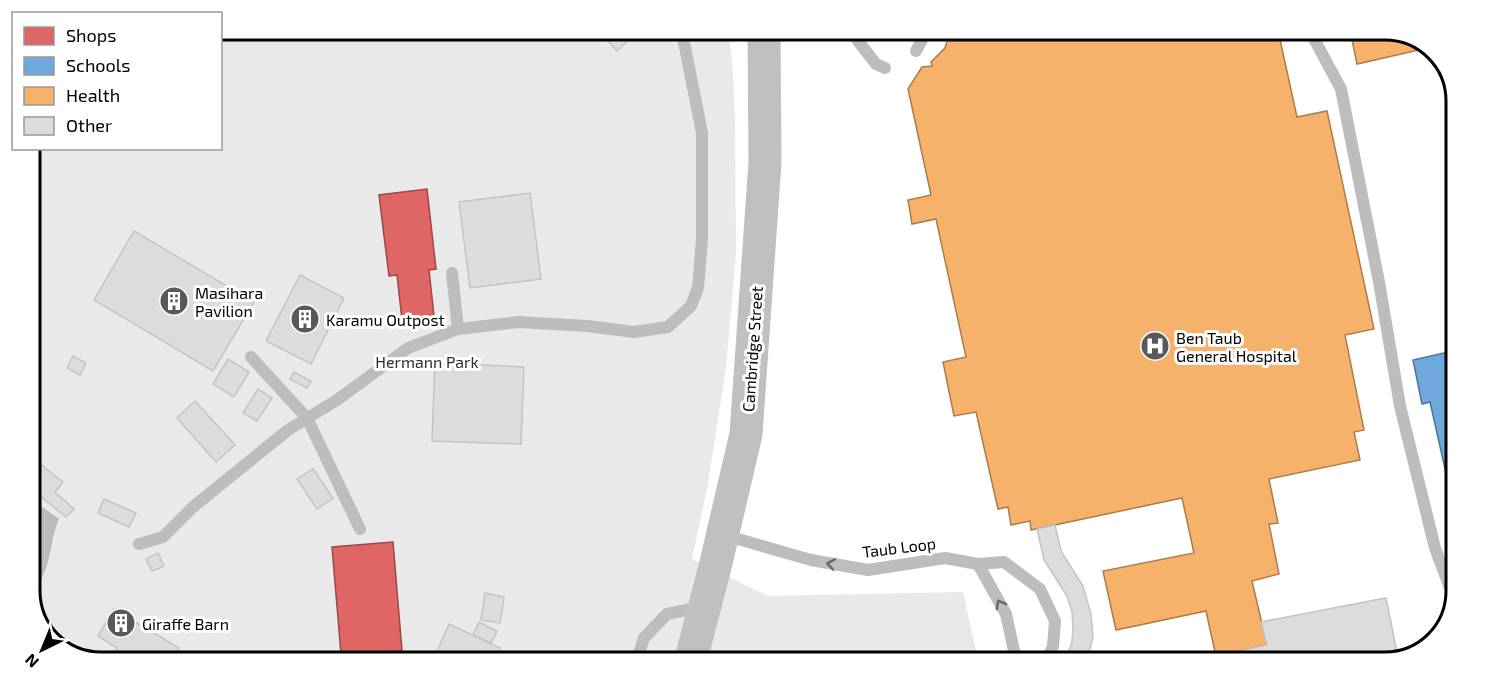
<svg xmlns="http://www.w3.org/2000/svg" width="1486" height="692" font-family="'Exo 2',sans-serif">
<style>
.green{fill:#e9e9e9}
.water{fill:#bbb}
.shops{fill:#e06666;stroke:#9d4747;stroke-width:1.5}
.schools{fill:#6fa8dc;stroke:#4e769a;stroke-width:1.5}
.health{fill:#f6b26b;stroke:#ac7d4b;stroke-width:1.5}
.building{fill:#dcdcdc;stroke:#c4c4c4;stroke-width:1.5}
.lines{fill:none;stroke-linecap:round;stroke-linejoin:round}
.lane{stroke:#bdbdbd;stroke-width:12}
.secondary{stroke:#c0c0c0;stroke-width:33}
.oneway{stroke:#686868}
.labels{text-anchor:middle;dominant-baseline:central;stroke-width:6;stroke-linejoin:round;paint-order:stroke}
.poi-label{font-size:16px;fill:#000;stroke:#fff;text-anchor:start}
.street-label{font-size:16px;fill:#000;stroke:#fff}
.park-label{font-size:16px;fill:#2e2e2e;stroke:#fff}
.rim{fill:none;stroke:#000;stroke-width:3}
</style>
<rect width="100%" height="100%" fill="#fff"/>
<path class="green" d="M221 31 729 33 733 73 735 124 736 254 726 368 707 489 692 559 768 596 963 592 978 660 74 656 42 630 30 595V149L220 148Z"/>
<path class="water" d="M30 498 59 519C48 542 53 575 30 591Z"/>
<g class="shops">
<path d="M427 189 436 269 429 270 434 316 402 320 397 275 389 276 379 195Z"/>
<path d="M393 542 402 651 390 652 391 658H352V653L341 654 332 547Z"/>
</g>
<path class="schools" d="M1453 351 1452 500 1430 402 1422 404 1413 360Z"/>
<g class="health">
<path d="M949 34H1071V36L1080 34 1279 35 1297 117 1327 111 1374 329 1345 335 1364 430 1354 432 1360 460 1269 479 1278 523 1269 524 1279 574 1252 581 1267 645 1230 653 1232 661H1217L1206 611 1116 630 1103 571 1194 553 1182 498 1031 530 1030 521 1011 525 1008 507 998 509 976 412 954 416 943 362 966 357 936 219 912 224 908 200 931 195 908 89 922 67 932 66 931 62 945 48Z"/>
<path d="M1351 35 1412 36 1428 48 1357 64Z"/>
</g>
<g class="building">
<path d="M299 31H346V40L299 36Z"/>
<path d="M600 32H638L617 51Z"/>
<path d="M530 193 541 279 470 288 459 202Z"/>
<path d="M134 231 254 302 213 371 94 300Z"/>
<path d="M300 275 344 298 311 364 266 341Z"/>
<path d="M73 356 86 363 80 375 67 368Z"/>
<path d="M228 359 249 372 234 397 213 384Z"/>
<path d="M435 363 524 367 521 444 432 441Z"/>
<path d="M294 372 311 381 307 388 290 379Z"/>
<path d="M258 389 272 398 257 421 243 413Z"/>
<path d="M195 401 235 445 216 462 177 418Z"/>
<path d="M30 456 63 482 55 492 74 509 66 517 30 488Z"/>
<path d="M313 469 333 498 317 509 297 479Z"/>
<path d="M104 499 136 513 129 527 98 513Z"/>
<path d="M1055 525 1061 551 1083 586 1091 614 1093 637 1087 661H1066L1072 642 1073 627 1072 612 1067 596 1044 560 1037 529Z"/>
<path d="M158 553 164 566 152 571 146 559Z"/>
<path d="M485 593 504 597 500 623 481 620Z"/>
<path d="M1386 598 1397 652 1352 662 1232 661 1230 653 1267 645 1261 622Z"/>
<path d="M114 609 179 648 173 657H112L117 648 98 636Z"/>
<path d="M479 622 497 631 491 643 473 635Z"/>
<path d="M449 624 500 648 496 658H434Z"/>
<path d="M1428 645 1424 650 1385 662H1352Z"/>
</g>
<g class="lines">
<g class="lane">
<path d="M854 33 858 41 876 64 885 68"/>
<path d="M1312 35 1341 89 1379 282 1400 406 1435 548 1451 591"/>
<path d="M916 51 925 34"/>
<path d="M452 273 458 329"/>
<path d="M251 357 307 418 360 529"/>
<path d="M724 535 811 560 868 570 945 558 978 564 1006 614 1016 660"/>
<path d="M139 544 163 537 193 507 288 430 337 400 408 348 458 329 518 322 587 326 634 332 668 327 691 306 698 288 702 239V133L682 32"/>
<path d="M978 564 1004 562 1040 589 1055 621 1053 646 1047 661"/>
<path d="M637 659 644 638 667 614 701 607"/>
</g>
<path class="secondary" d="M691 659 715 567 746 434 765 162 764 33"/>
</g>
<defs><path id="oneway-chevron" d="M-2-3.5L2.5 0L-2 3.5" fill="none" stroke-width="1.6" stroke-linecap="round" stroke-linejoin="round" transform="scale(1.5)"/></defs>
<g class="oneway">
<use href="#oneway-chevron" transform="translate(831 564) rotate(-170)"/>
<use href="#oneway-chevron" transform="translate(1000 604) rotate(-119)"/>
</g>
<defs>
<g id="building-disc" transform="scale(1.5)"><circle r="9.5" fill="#595959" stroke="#fff"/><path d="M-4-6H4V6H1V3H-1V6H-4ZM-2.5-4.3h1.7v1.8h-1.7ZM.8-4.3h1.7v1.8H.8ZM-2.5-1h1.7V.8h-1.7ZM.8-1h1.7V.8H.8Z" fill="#fff"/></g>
<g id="hospital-disc" transform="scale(1.5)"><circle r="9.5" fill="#595959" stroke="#fff"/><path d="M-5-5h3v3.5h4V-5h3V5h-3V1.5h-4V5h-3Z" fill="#fff"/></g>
</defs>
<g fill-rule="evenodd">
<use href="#building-disc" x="174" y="301"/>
<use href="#building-disc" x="305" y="319"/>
<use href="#hospital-disc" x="1155" y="346"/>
<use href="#building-disc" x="121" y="623"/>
</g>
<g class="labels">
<g class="poi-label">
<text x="195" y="292">Masihara<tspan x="195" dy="18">Pavilion</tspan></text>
<text x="326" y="319">Karamu Outpost</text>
<text x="1176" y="337">Ben Taub<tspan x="1176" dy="18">General Hospital</tspan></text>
<text x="142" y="623">Giraffe Barn</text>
</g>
<g class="street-label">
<text transform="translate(752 349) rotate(-86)">Cambridge Street</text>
<text transform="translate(899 547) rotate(-7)">Taub Loop</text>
</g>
<g class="park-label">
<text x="427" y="361">Hermann Park</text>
</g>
</g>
<path d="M0 0H1486V692H0ZM101 40H1385A61 61 0 0 1 1446 101V591A61 61 0 0 1 1385 652H101A61 61 0 0 1 40 591V101A61 61 0 0 1 101 40Z" fill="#fff" fill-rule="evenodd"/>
<path class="rim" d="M101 40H1385A61 61 0 0 1 1446 101V591A61 61 0 0 1 1385 652H101A61 61 0 0 1 40 591V101A61 61 0 0 1 101 40Z"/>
<rect x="12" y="12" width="210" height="138" fill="#ffffff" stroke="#999999" stroke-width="1.5"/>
<rect x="24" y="27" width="30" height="18" fill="#e06666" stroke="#999999" stroke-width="1.5"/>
<text x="66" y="42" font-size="18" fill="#000000">Shops</text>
<rect x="24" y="57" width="30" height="18" fill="#6fa8dc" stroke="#999999" stroke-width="1.5"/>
<text x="66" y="72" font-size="18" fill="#000000">Schools</text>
<rect x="24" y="87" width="30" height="18" fill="#f6b26b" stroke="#999999" stroke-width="1.5"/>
<text x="66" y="102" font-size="18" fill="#000000">Health</text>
<rect x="24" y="117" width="30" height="18" fill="#dcdcdc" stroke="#999999" stroke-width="1.5"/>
<text x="66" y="132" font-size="18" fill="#000000">Other</text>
<g transform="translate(42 650) rotate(223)" stroke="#ffffff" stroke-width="4.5" paint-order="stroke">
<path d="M0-4.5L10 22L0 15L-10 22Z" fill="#000000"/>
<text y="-9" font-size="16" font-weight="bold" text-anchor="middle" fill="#000000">N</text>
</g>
</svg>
